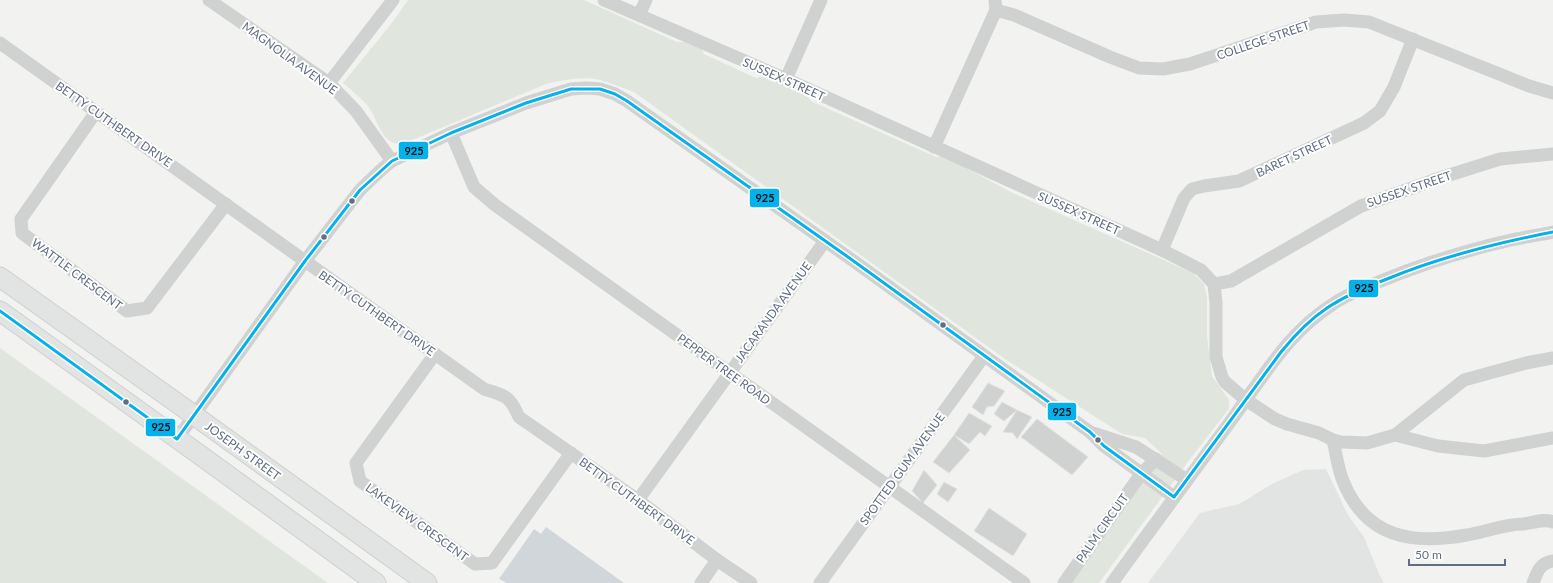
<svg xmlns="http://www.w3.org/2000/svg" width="1553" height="583" font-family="Lato,sans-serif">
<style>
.built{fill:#e2e3e3}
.green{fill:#e0e6de}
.water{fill:#d0d6da}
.building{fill:#d0d1d1;stroke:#e2e2e0}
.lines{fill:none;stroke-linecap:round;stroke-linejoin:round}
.highway-casing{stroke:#ced0d0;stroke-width:21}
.minor{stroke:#d0d1d1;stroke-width:13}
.highway{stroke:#e2e3e3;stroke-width:19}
.bus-1-casing{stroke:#fff;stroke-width:6}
.bus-1{stroke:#05b1ea;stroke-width:3}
.bus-dot{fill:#606d83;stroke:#fff;stroke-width:1.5}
.labels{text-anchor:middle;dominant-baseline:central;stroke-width:4;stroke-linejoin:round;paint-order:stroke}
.street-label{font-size:12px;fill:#606d83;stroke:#fff}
.line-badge{stroke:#fff;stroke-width:1.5}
.pale-badge-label{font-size:11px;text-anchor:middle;font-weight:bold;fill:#111}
</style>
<rect width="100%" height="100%" fill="#f2f3f0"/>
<path class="built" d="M1326 469 1348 515 1364 537 1379 574 1384 583H1148L1200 513 1239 504 1272 484 1303 470Z"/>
<g class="green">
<path d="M408 0H584L677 42H686L702 49 704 54 756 78 763 76 808 97 811 101 936 157 944 156 1011 192 1193 273 1204 284 1207 298V336L1212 376 1229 400V409L1187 463 1099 583H1070L1162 454 1145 438 1122 434 1005 359 634 92C623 88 611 83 600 80 583 76 564 80 546 84L403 144C380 145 379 120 367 105 360 97 351 90 343 83L391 24Z"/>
<path d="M0 348 328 583H0Z"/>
</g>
<path class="water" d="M546 527 624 583H507L499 579 534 529 541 534Z"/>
<g class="building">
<path d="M988 383 1005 391 994 406 987 407 983 415 972 407Z"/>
<path d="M1002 402 1017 410 1004 421 994 414Z"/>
<path d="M1017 410 1032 417 1017 439 1013 433 1003 432Z"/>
<path d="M969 413 992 426 985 436 980 432 969 444 954 435Z"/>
<path d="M1037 419 1088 457 1072 475 1021 437Z"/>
<path d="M954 435 970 450 949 473 933 462Z"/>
<path d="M924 470 937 485 923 503 912 491Z"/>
<path d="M944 482 957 489 948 502 937 494Z"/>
<path d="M989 508 1027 534 1013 556 974 531Z"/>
</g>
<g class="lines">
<g class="highway-casing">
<g id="highway">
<path d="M0 277 177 403 427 583"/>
<path d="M0 311 200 455 376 583"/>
</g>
</g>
<g class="minor">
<path d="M209 0 329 83 356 111 392 161"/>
<path d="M604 0 786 79 1162 250 1201 270 1214 284"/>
<path d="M996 10 1014 15 1110 57 1139 68 1163 69 1190 64 1316 22 1344 20 1369 22 1529 86 1553 93"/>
<path d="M639 15 646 0"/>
<path d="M0 43 484 389C505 395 510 396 519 417L638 500 717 560 751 583"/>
<path d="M786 79 821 0"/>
<path d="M329 83 393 0"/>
<path d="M96 112 21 219 22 233 127 311 147 308 226 204"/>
<path d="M451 133 474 187 495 205 1024 583"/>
<path d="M934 147 996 10 995 0"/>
<path d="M1162 250 1184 198 1192 189 1204 186 1239 181 1364 123 1380 111 1394 87 1413 39"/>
<path d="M1214 284 1216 303V357L1222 377 1225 382 1246 400 1275 419 1287 424 1319 433 1333 440 1342 442 1367 443 1395 435 1464 380 1526 363 1553 358"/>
<path d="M1214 284 1231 281 1361 206 1443 177 1500 159 1553 154"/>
<path d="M435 354 356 463 360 481 475 564 492 563 571 453"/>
<path d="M1093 433 1136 447 1187 480"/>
<path d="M1395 435 1438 446 1484 451 1553 438"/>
<path d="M177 439 305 261 360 190 382 169 392 161 451 133 526 103 571 89 586 88 600 89 615 94 627 101 848 257 1090 432 1104 446 1174 497"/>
<path d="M1333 440C1336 453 1338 469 1343 481 1366 538 1412 545 1467 535 1486 532 1504 524 1523 524 1533 523 1544 518 1553 522"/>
<path d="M638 500 825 241"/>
<path d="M701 583 717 560"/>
<path d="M820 583 984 356"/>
<path d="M1064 583 1141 474 1156 459"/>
<path d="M1112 583C1151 529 1191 475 1230 422 1263 378 1285 335 1333 304 1346 295 1361 289 1376 283 1414 267 1454 254 1494 244 1513 239 1533 236 1553 232"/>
<path d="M1533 583C1537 572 1540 563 1553 561"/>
</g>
<use href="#highway" class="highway"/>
<g class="bus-1-casing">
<path id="bus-1" d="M0 311 177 439 305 261 360 190 392 161 451 133 526 103 571 89H600L615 94 627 101 848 257 1090 432 1104 446 1174 497 1281 352C1294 336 1309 320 1327 308 1345 296 1366 287 1387 279 1440 257 1496 243 1553 232"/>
</g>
<use href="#bus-1" class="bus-1"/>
</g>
<g class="bus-dot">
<circle cx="352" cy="201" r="3.5"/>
<circle cx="324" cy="237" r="3.5"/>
<circle cx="943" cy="325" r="3.5"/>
<circle cx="126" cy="402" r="3.5"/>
<circle cx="1098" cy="440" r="3.5"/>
</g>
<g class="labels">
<g class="street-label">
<text transform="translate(1263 40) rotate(-19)">COLLEGE STREET</text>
<text transform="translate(290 58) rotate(36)">MAGNOLIA AVENUE</text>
<text transform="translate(784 79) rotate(24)">SUSSEX STREET</text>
<text transform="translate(114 124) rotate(35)">BETTY CUTHBERT DRIVE</text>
<text transform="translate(1294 156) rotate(-25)">BARET STREET</text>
<text transform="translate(1409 189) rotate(-19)">SUSSEX STREET</text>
<text transform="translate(1079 213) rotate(24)">SUSSEX STREET</text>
<text transform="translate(77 274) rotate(37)">WATTLE CRESCENT</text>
<text transform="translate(773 312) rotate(-54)">JACARANDA AVENUE</text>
<text transform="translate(377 313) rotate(35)">BETTY CUTHBERT DRIVE</text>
<text transform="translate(724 369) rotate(36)">PEPPER TREE ROAD</text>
<text transform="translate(243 451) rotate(36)">JOSEPH STREET</text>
<text transform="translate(902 469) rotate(-54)">SPOTTED GUM AVENUE</text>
<text transform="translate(637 501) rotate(36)">BETTY CUTHBERT DRIVE</text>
<text transform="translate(417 522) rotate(36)">LAKEVIEW CRESCENT</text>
<text transform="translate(1102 528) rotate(-55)">PALM CIRCUIT</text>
</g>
</g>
<g class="line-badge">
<rect x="398" y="141" width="31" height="19" rx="4" fill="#05b1ea"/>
<rect x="749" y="188" width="31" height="20" rx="4" fill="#05b1ea"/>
<rect x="1348" y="279" width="31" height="19" rx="4" fill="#05b1ea"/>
<rect x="1047" y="402" width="30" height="19" rx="4" fill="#05b1ea"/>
<rect x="145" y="418" width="31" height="19" rx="4" fill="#05b1ea"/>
</g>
<g class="pale-badge-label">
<text x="414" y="155">925</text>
<text x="765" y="202">925</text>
<text x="1364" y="292">925</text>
<text x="1062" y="416">925</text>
<text x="161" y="431">925</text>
</g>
<path d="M1409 559v6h96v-6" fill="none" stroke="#606d83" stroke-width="2"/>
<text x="1415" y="559" font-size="12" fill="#606d83" stroke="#ffffff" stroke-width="3" paint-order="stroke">50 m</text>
</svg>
